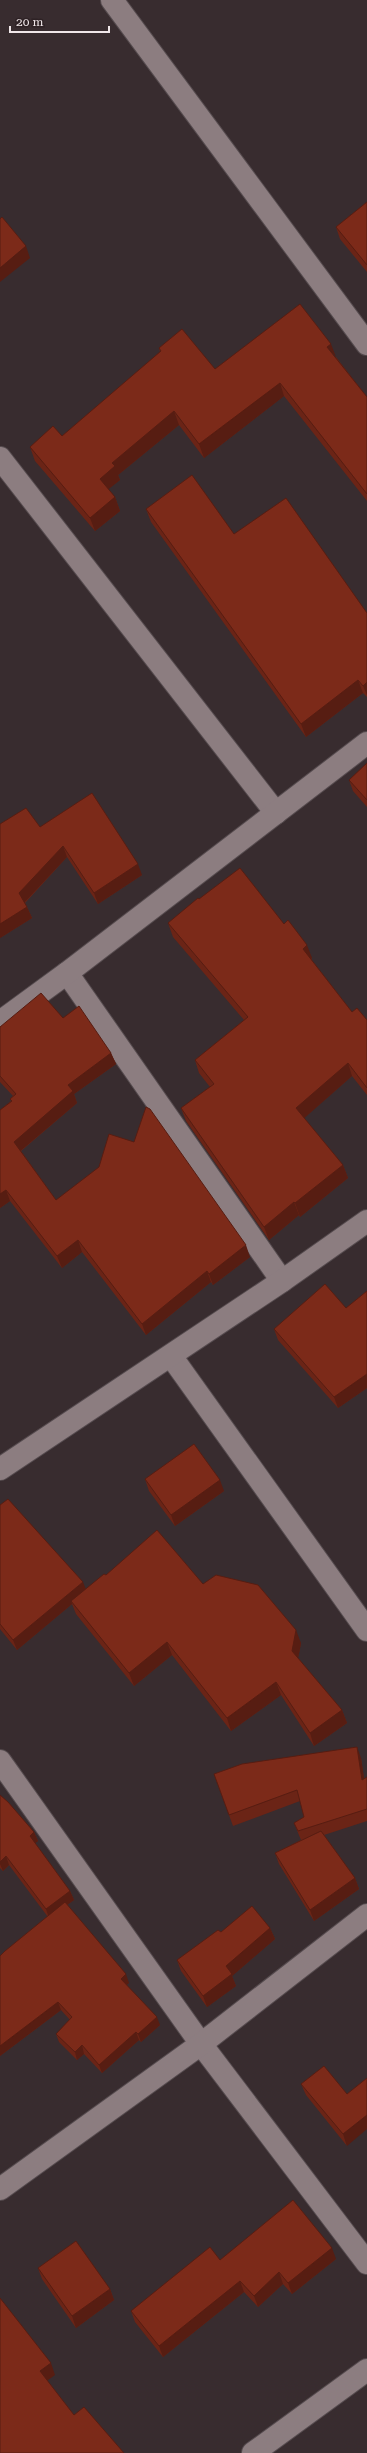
<svg xmlns="http://www.w3.org/2000/svg" width="367" height="2453" font-family="'Roboto Serif',serif">
<style>
.lines{fill:none;stroke-linecap:round;stroke-linejoin:round}
.minor-casing{stroke:#554b4e;stroke-width:24}
.minor{stroke:#8c7d80;stroke-width:22}
.wall{fill:#6b2416}
.shaded-wall{fill:#571d12}
.building{fill:#7c2a19;stroke:#571d12}
</style>
<rect width="100%" height="100%" fill="#382c2f"/>
<g class="lines">
<g class="minor-casing">
<g id="minor">
<path d="M112 0 367 344"/>
<path d="M0 458 276 813"/>
<path d="M67 973 282 1281"/>
<path d="M0 1022 67 973 367 743"/>
<path d="M171 1356 367 1630"/>
<path d="M0 1469 282 1281 367 1221"/>
<path d="M0 1761 201 2044 367 2263"/>
<path d="M0 2189 201 2044 367 1915"/>
<path d="M253 2453 367 2370"/>
</g>
</g>
<use href="#minor" class="minor"/>
</g>
<g class="wall">
<path d="M367 202V272L340 239 336 227Z"/>
<path d="M159 348 215 369 336 357 367 397V501L284 396 204 458 179 425 118 475 120 480 108 489 115 497 120 511 95 531 35 461 30 447 62 436 160 352Z"/>
<path d="M146 509 234 534 367 613V697L363 693 306 737 151 522Z"/>
<path d="M367 763V807L353 791 349 780Z"/>
<path d="M40 827 142 875 98 904 67 857 25 903 27 907 32 918 0 938Z"/>
<path d="M199 899 284 924 312 958 311 959 352 1012 367 1020V1095L352 1076 304 1118 343 1165 348 1178 300 1217 299 1215 269 1240 186 1121 181 1108 210 1087 199 1073 195 1060 244 1020 173 937 168 923Z"/>
<path d="M63 1018 111 1053 116 1064 74 1094 77 1103 21 1151 56 1200 250 1257 213 1285 211 1282 146 1335 82 1252 62 1268 10 1201 0 1208V1110L11 1101 10 1099 13 1096 0 1082V1027Z"/>
<path d="M367 1291V1388L338 1408 278 1340 274 1329 346 1308Z"/>
<path d="M145 1479 224 1491 175 1526 149 1491Z"/>
<path d="M0 1505 86 1589 106 1575 203 1584 301 1643 298 1658 342 1710 347 1723 314 1746 281 1695 231 1731 172 1655 134 1686 76 1614 72 1604 17 1650 0 1629Z"/>
<path d="M361 1758 364 1779 367 1777V1821L324 1835 355 1878 359 1889 314 1921 279 1864 275 1853 301 1840 294 1823 304 1817 300 1801 233 1826 214 1774Z"/>
<path d="M0 1795 34 1832 38 1841 35 1843 70 1891 74 1900 67 1905 129 1983 126 1985 160 2025 141 2042 139 2040 102 2073 84 2054 77 2060 59 2042 56 2034 70 2020 61 2010 0 2056V1956L48 1917 9 1865 3 1871 0 1868Z"/>
<path d="M270 1928 275 1939 232 1976 236 1986 207 2007 181 1971 177 1960 221 1932Z"/>
<path d="M324 2066 347 2146 306 2095 301 2084Z"/>
<path d="M336 2259 292 2294 283 2284 258 2307 244 2292 163 2357 135 2322 131 2311 220 2260Z"/>
<path d="M38 2268 110 2289 114 2300 76 2328 42 2279Z"/>
</g>
<g class="shaded-wall">
<path d="M26 246 30 258 0 282V268Z"/>
<path d="M331 344 336 357 327 347Z"/>
<path d="M280 383 284 396 204 458 199 444Z"/>
<path d="M174 411 179 425 118 475 120 480 105 492 100 479 112 463Z"/>
<path d="M115 497 120 511 95 531 90 518Z"/>
<path d="M358 680 363 693 306 737 301 724Z"/>
<path d="M367 682V695L363 686Z"/>
<path d="M63 846 67 857 23 904 19 893Z"/>
<path d="M138 864 142 875 98 904 94 893Z"/>
<path d="M27 907 32 918 0 938V924Z"/>
<path d="M307 945 312 958 308 962 303 949Z"/>
<path d="M111 1053 116 1064 74 1094 77 1103 18 1153 14 1142 68 1085Z"/>
<path d="M348 1063 352 1076 301 1121 296 1108Z"/>
<path d="M343 1165 348 1178 300 1217 295 1203Z"/>
<path d="M6 1190 10 1201 0 1208V1194Z"/>
<path d="M294 1202 299 1215 269 1240 264 1227Z"/>
<path d="M78 1240 82 1252 62 1268 57 1256Z"/>
<path d="M246 1245 250 1257 213 1285 209 1274Z"/>
<path d="M207 1271 211 1282 146 1335 142 1324Z"/>
<path d="M367 1374V1388L338 1408 334 1397Z"/>
<path d="M220 1480 224 1491 175 1526 171 1515Z"/>
<path d="M83 1582 87 1592 71 1601 72 1604 17 1650 13 1640Z"/>
<path d="M296 1630 301 1643 297 1664 292 1651Z"/>
<path d="M167 1642 172 1655 134 1686 129 1673Z"/>
<path d="M276 1682 281 1695 231 1731 227 1718Z"/>
<path d="M342 1710 347 1723 314 1746 310 1733Z"/>
<path d="M357 1747 361 1758 366 1791 362 1780Z"/>
<path d="M34 1832 38 1841 33 1845 30 1836Z"/>
<path d="M6 1856 9 1865 3 1871 0 1864V1862Z"/>
<path d="M355 1878 359 1889 314 1921 310 1910Z"/>
<path d="M70 1891 74 1900 49 1918 46 1909Z"/>
<path d="M270 1928 275 1939 232 1976 236 1986 207 2007 203 1996 226 1966Z"/>
<path d="M126 1974 129 1983 124 1987 121 1979Z"/>
<path d="M58 2002 61 2010 0 2056V2046Z"/>
<path d="M157 2017 160 2025 141 2042 138 2034Z"/>
<path d="M136 2032 139 2040 102 2073 99 2065Z"/>
<path d="M82 2045 84 2054 77 2060 75 2052Z"/>
<path d="M367 2115V2129L347 2146 343 2134Z"/>
<path d="M332 2248 336 2259 292 2294 288 2283Z"/>
<path d="M279 2272 283 2284 258 2307 254 2296Z"/>
<path d="M240 2281 244 2292 163 2357 159 2346Z"/>
<path d="M110 2289 114 2300 76 2328 72 2316Z"/>
<path d="M51 2363 55 2375 44 2383 40 2371Z"/>
</g>
<g class="building">
<path d="M367 202V265L336 227Z"/>
<path d="M2 217 26 246 0 268V219Z"/>
<path d="M300 304 331 344 327 347 367 397V494L280 383 199 444 174 411 112 463 115 466 100 479 115 497 90 518 30 447 53 426 62 436 161 351 159 348 182 329 215 369Z"/>
<path d="M192 475 234 534 286 498 367 613V682L363 686 358 680 301 724 146 509Z"/>
<path d="M367 763V800L349 780Z"/>
<path d="M92 793 138 864 94 893 63 846 19 893 27 907 0 924V824L26 808 40 827Z"/>
<path d="M240 868 284 924 288 920 307 945 303 949 352 1012 357 1008 367 1020V1088L348 1063 296 1108 343 1165 295 1203 294 1202 264 1227 181 1108 214 1084 195 1060 248 1017 168 923 198 898 199 899Z"/>
<path d="M41 993 63 1018 79 1006 111 1053 68 1085 73 1091 14 1142 56 1200 99 1167 109 1134 134 1142 146 1107 150 1109 246 1245 209 1274 207 1271 142 1324 78 1240 57 1256 6 1190 0 1194V1110L12 1101 10 1099 16 1094 0 1076V1027Z"/>
<path d="M325 1284 346 1308 367 1291V1374L334 1397 274 1329Z"/>
<path d="M194 1444 220 1480 171 1515 145 1479Z"/>
<path d="M8 1499 83 1582 13 1640 0 1624V1505Z"/>
<path d="M157 1530 203 1584 216 1575 258 1585 296 1630 292 1651 342 1710 310 1733 276 1682 227 1718 167 1642 129 1673 71 1601 104 1574 106 1575Z"/>
<path d="M357 1747 362 1780 367 1777V1809L298 1831 294 1823 304 1817 297 1790 229 1815 214 1774 242 1764Z"/>
<path d="M0 1795 8 1802 34 1832 30 1836 70 1891 46 1909 6 1856 0 1862Z"/>
<path d="M321 1831 355 1878 310 1910 275 1853Z"/>
<path d="M65 1902 126 1974 121 1979 157 2017 138 2034 136 2032 99 2065 82 2045 75 2052 56 2034 72 2017 58 2002 0 2046V1956L5 1951Z"/>
<path d="M252 1906 270 1928 226 1966 232 1974 203 1996 177 1960 218 1930 221 1932Z"/>
<path d="M324 2066 347 2094 367 2078V2115L343 2134 301 2084Z"/>
<path d="M293 2200 332 2248 288 2283 279 2272 254 2296 240 2281 159 2346 131 2311 210 2247 220 2260Z"/>
<path d="M76 2241 110 2289 72 2316 38 2268Z"/>
<path d="M0 2298 51 2363 40 2371 74 2415 84 2407 124 2453H0Z"/>
</g>
<path d="M10 26v6h99v-6" fill="none" stroke="#f0e7e9" stroke-width="2"/>
<text x="16" y="26" font-size="12" fill="#f0e7e9" stroke="#2e2225" stroke-width="3" paint-order="stroke">20 m</text>
</svg>
